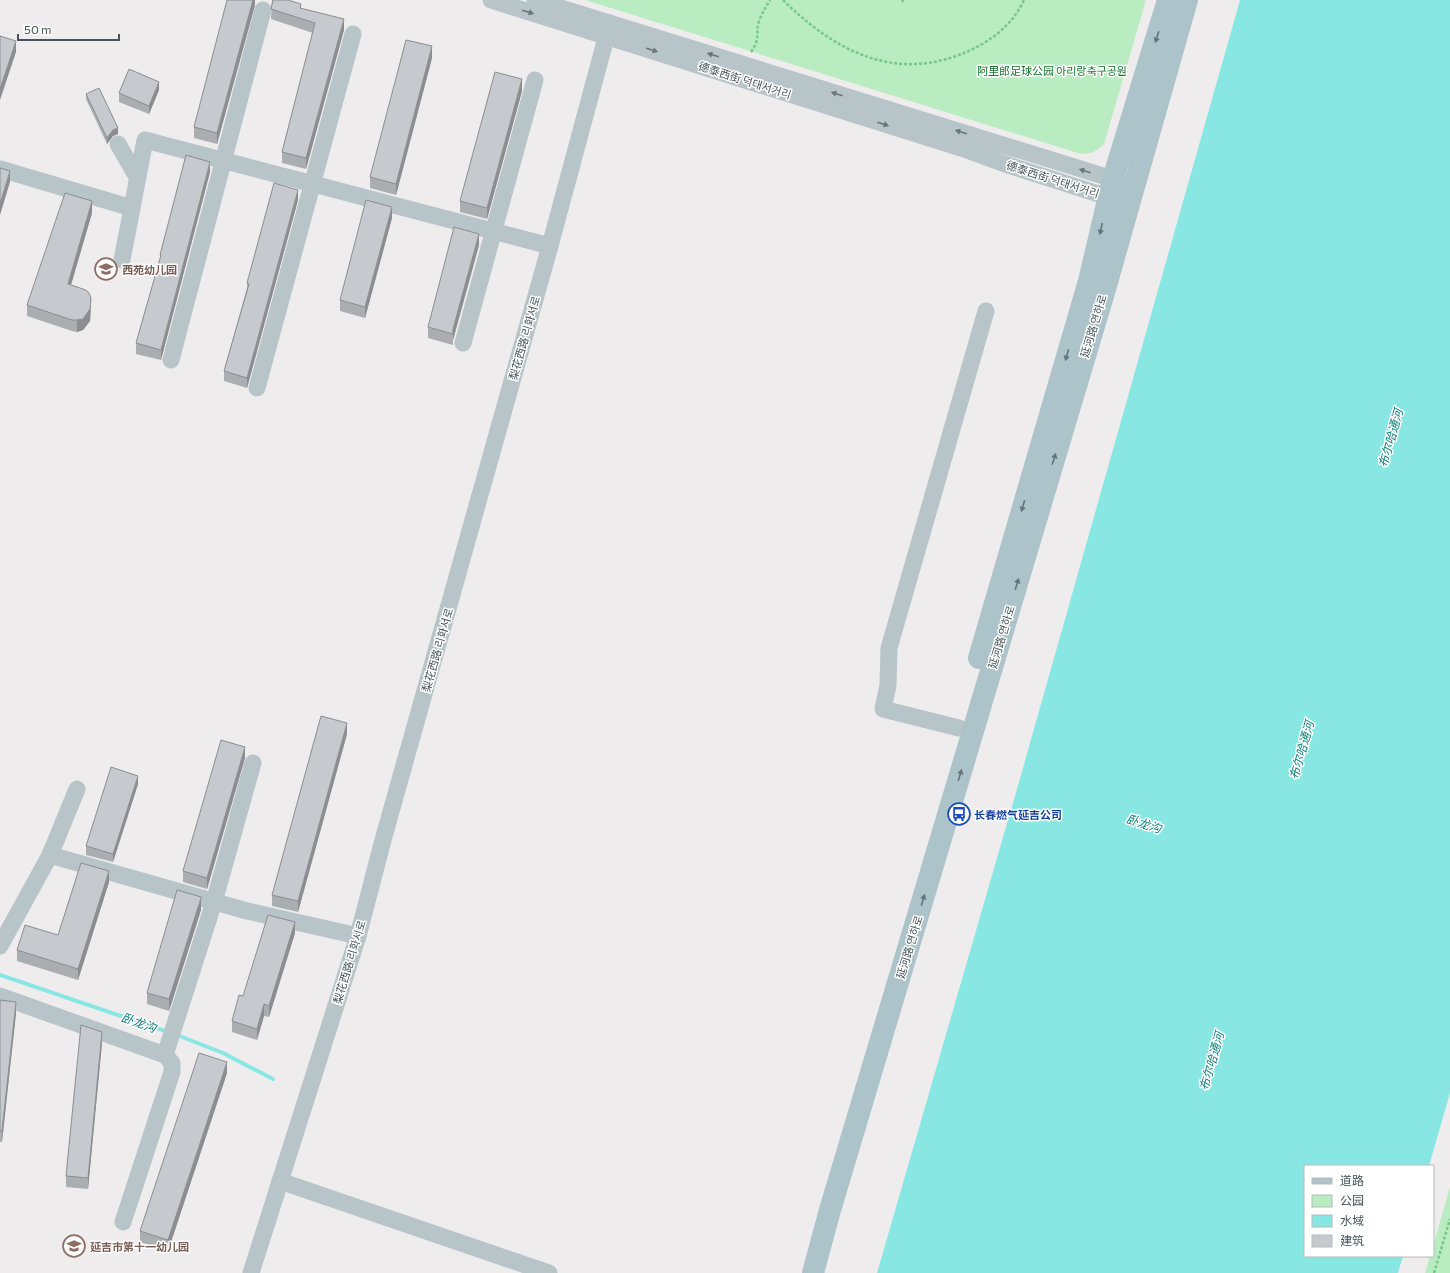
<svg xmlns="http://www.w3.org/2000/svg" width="1450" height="1273" font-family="Commissioner,'Noto Sans SC','Noto Sans KR',sans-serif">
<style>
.green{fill:#baecc1}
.water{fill:#89e7e3}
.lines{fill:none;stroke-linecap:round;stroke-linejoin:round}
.stream{stroke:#89e7e3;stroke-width:4}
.path{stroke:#74c88a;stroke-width:2.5;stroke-dasharray:3 2;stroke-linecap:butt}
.minor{stroke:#b7c4c8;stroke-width:17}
.major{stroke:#acc3ca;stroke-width:22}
.wall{fill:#aaaeb1}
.shaded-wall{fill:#8b8d90}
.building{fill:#c6cace;stroke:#8b8d90}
.oneway{fill:#67767a}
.oneway2{fill:#64757a}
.labels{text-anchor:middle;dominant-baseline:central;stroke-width:3;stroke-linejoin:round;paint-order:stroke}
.park-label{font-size:11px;fill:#1a7531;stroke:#fff}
.street-label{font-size:11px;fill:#455458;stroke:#fff}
.education-label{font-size:11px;font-weight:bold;fill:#785e54;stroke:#fff;text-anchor:start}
.transit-label{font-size:11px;font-weight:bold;fill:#164399;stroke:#fff;text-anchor:start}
.water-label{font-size:12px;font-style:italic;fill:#12827e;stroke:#fff}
</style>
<rect width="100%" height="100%" fill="#eeecec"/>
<g class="green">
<path d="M585 0H1146L1104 144C1097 151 1091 154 1081 154Z"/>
<path d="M1450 1187V1273H1425L1430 1256H1433V1246Z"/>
</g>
<path class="water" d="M1240 0H1450V1093L1429 1166H1305V1256H1403L1398 1273H877L1019 782Z"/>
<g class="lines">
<g class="stream">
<path d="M0 975 168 1032"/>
<path d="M177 1035 223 1053 273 1079"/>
</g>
<g class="path">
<path d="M783 0C838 54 900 85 975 48 995 38 1015 21 1024 0"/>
<path d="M902 2 903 0"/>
<path d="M751 52C761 38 755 34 759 21 762 13 766 7 770 0"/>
<path d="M1434 1273 1450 1219"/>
</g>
<g class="minor">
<path d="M491 0 967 150 1008 165 1108 197 1121 196"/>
<path d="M535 0 1113 179 1122 187"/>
<path d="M118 144 137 177"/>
<path d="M0 169 132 208"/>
<path d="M122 260 145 140 550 246"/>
<path d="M463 343 535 80"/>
<path d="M171 360 263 10"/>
<path d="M257 388 353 34"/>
<path d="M959 728 883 709 888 685 889 648 986 311"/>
<path d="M50 855 247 911 358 936"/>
<path d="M0 946 50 855 77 789"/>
<path d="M0 996 165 1055 172 1063V1072L123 1222"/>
<path d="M165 1055 214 902 253 763"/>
<path d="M280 1181 549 1273"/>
<path d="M251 1273 358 936 383 840 550 246 610 23"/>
</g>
<g class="major">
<path d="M979 658 1089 281 1113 179 1168 0"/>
<path d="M813 1273 830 1210 1105 289 1187 0"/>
</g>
</g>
<g class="wall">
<path d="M255 0V5L217 144 194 138V127Z"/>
<path d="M272 0H288L301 8 344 30 306 169 282 163V152L313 33 271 19Z"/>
<path d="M432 58 396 195 370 188V177Z"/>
<path d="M159 90 149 114 119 102V93Z"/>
<path d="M522 91 487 219 460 212V201Z"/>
<path d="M86 94 118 134 113 136 107 144 86 99Z"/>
<path d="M210 172 161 360 136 354V343L160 260V255Z"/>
<path d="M298 200 247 388 224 381V371L247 288V283Z"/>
<path d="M92 213 71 285 91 310 90 321 83 330 77 332 72 331 27 316V305Z"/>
<path d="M392 218 365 318 340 311V300Z"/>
<path d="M479 245 453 340V345L428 338V327Z"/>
<path d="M347 734 298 912 272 906V895Z"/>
<path d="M245 758 207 889 183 882V871Z"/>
<path d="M138 784 113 862 86 855V846Z"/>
<path d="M109 882 78 980 17 961V950L58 935Z"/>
<path d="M201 897V910L169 1011 147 1004V993Z"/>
<path d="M295 933 269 1017 264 1016 257 1040 232 1032V1021L243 996Z"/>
<path d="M0 1000 16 1013 2 1142H0Z"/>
<path d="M102 1043 88 1189 66 1187V1176Z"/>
<path d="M227 1073 168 1251 140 1242V1231Z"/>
</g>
<g class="shaded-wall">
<path d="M253 0H255V5L217 144V133Z"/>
<path d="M344 19V30L306 169V158Z"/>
<path d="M16 41V52L0 100V89Z"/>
<path d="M432 46V58L396 195V184Z"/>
<path d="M522 79V91L487 219V208Z"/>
<path d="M159 82V90L149 114V106Z"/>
<path d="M118 128V134L113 136 107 144V138L113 130Z"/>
<path d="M210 162V172L161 360V350Z"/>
<path d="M10 171V182L0 215V204Z"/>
<path d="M298 190V200L247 388V378Z"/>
<path d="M92 201V213L68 295V284Z"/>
<path d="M392 207V218L365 318V307Z"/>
<path d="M479 234V245L453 340V329Z"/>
<path d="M91 298 90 321 83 330 77 332V320Z"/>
<path d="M347 723V734L298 912V901Z"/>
<path d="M245 747V758L207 889V878Z"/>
<path d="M138 776V784L113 862V854Z"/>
<path d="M109 871V882L78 980V969Z"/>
<path d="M201 898V910L169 1011V999Z"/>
<path d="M295 922V933L269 1017V1006Z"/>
<path d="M16 1002V1013L2 1142V1131Z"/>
<path d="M264 1004V1016L257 1040V1029Z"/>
<path d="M102 1032V1043L88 1189V1178Z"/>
<path d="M227 1062V1073L168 1251V1240Z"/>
</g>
<g class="building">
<path d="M227 0H253L217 133 194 127Z"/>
<path d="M273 0H288L301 4 300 8 344 19 306 158 282 152 315 23 271 9Z"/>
<path d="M0 36 16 41 0 89Z"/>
<path d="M406 40 432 46 396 184 370 177Z"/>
<path d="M129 69 159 82 149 106 119 93Z"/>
<path d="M495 72 522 79 487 208 460 201Z"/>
<path d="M99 88 118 128 113 130 107 138 86 94Z"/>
<path d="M186 155 210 162 161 350 136 343 161 255H160Z"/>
<path d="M0 168 10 171 0 204Z"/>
<path d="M274 183 298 190 247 378 224 371 249 284 247 283Z"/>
<path d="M65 193 92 201 68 284 86 290 89 293 91 298 90 309 83 319 77 320H72L27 305Z"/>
<path d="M366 200 392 207 365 307 340 300Z"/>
<path d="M454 227 479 234 453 329V334L428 327Z"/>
<path d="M321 716 347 723 298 901 272 895Z"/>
<path d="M221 740 245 747 207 878 183 871Z"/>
<path d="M111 767 138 776 113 854 86 846Z"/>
<path d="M81 863 109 871 78 969 17 950 25 925 58 935Z"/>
<path d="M177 890 201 897V898L169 999 147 993Z"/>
<path d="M268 915 295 922 269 1006 264 1004 257 1029 232 1021 239 995 243 996Z"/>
<path d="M0 1000 16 1002 2 1131H0Z"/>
<path d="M81 1025 102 1032 88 1178 66 1176Z"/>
<path d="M199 1053 227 1062 168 1240 140 1231Z"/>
</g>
<defs><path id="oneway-solid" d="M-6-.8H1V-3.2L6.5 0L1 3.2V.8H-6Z"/></defs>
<g class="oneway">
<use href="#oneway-solid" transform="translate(528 12) rotate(17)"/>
<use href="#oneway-solid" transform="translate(652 50) rotate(18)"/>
<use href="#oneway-solid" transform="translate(713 55) rotate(-163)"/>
<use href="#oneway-solid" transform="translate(837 94) rotate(-163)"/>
<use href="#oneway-solid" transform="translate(883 124) rotate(18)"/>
<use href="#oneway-solid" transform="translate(961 132) rotate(-163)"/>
<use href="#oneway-solid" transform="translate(1085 171) rotate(-163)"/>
</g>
<g class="oneway2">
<use href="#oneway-solid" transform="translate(1157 37) rotate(107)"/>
<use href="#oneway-solid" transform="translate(1101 229) rotate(103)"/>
<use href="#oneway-solid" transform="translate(1067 355) rotate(106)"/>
<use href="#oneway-solid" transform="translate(1054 459) rotate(-73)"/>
<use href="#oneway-solid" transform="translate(1023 506) rotate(106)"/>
<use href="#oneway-solid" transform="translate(1017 584) rotate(-73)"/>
<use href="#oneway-solid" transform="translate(960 775) rotate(-73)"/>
<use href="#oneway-solid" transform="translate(923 900) rotate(-73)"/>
</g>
<defs>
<g id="school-ring" transform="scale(1.15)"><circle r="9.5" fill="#fff" stroke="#8d6e63" stroke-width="1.5"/><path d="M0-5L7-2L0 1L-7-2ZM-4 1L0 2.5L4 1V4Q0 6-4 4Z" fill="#8d6e63"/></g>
<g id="bus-ring" transform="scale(1.15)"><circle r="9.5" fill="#fff" stroke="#1a4fb4" stroke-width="1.5"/><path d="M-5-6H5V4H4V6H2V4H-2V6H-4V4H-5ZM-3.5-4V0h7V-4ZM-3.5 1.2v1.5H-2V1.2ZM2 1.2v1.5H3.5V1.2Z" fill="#1a4fb4"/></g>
</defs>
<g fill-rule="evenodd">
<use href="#school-ring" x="106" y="269"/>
<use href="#bus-ring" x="959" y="814"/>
<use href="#school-ring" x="74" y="1246"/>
</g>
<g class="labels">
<g class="park-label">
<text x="1052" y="70">阿里郎足球公园 아리랑축구공원</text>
</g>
<g class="street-label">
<text transform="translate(745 80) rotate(18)">德泰西街 덕태서거리</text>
<text transform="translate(1053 179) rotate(18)">德泰西街 덕태서거리</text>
<text transform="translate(1093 326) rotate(-73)">延河路 연하로</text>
<text transform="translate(524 338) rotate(-74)">梨花西路 리화서로</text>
<text transform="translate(1001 637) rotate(-73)">延河路 연하로</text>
<text transform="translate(437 650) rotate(-74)">梨花西路 리화서로</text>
<text transform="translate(909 947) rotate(-73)">延河路 연하로</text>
<text transform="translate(349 962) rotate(-73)">梨花西路 리화서로</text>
</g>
<g class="education-label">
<text x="122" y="269">西苑幼儿园</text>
<text x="90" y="1246">延吉市第十一幼儿园</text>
</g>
<g class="transit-label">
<text x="974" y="814">长春燃气延吉公司</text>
</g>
<g class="water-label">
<text transform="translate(1390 438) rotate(-74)">布尔哈通河</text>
<text transform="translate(1301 750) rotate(-74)">布尔哈通河</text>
<text transform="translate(1144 823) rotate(18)">卧龙沟</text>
<text transform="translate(139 1022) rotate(19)">卧龙沟</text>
<text transform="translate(1211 1061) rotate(-74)">布尔哈通河</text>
</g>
</g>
<rect x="1304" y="1165" width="130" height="92" fill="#ffffff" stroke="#b5bbbc"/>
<rect x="1312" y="1178" width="20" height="6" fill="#acc3ca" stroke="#b5bbbc"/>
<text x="1340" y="1185" font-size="12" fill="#455458">道路</text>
<rect x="1312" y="1195" width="20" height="12" fill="#baecc1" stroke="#b5bbbc"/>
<text x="1340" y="1205" font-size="12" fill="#455458">公园</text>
<rect x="1312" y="1215" width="20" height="12" fill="#89e7e3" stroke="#b5bbbc"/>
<text x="1340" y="1225" font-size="12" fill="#455458">水域</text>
<rect x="1312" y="1235" width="20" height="12" fill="#c6cace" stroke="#b5bbbc"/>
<text x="1340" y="1245" font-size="12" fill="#455458">建筑</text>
<path d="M18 34v6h101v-6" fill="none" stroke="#455458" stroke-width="2"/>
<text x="24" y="34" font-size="12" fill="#455458" stroke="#ffffff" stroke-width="3" paint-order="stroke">50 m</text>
</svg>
